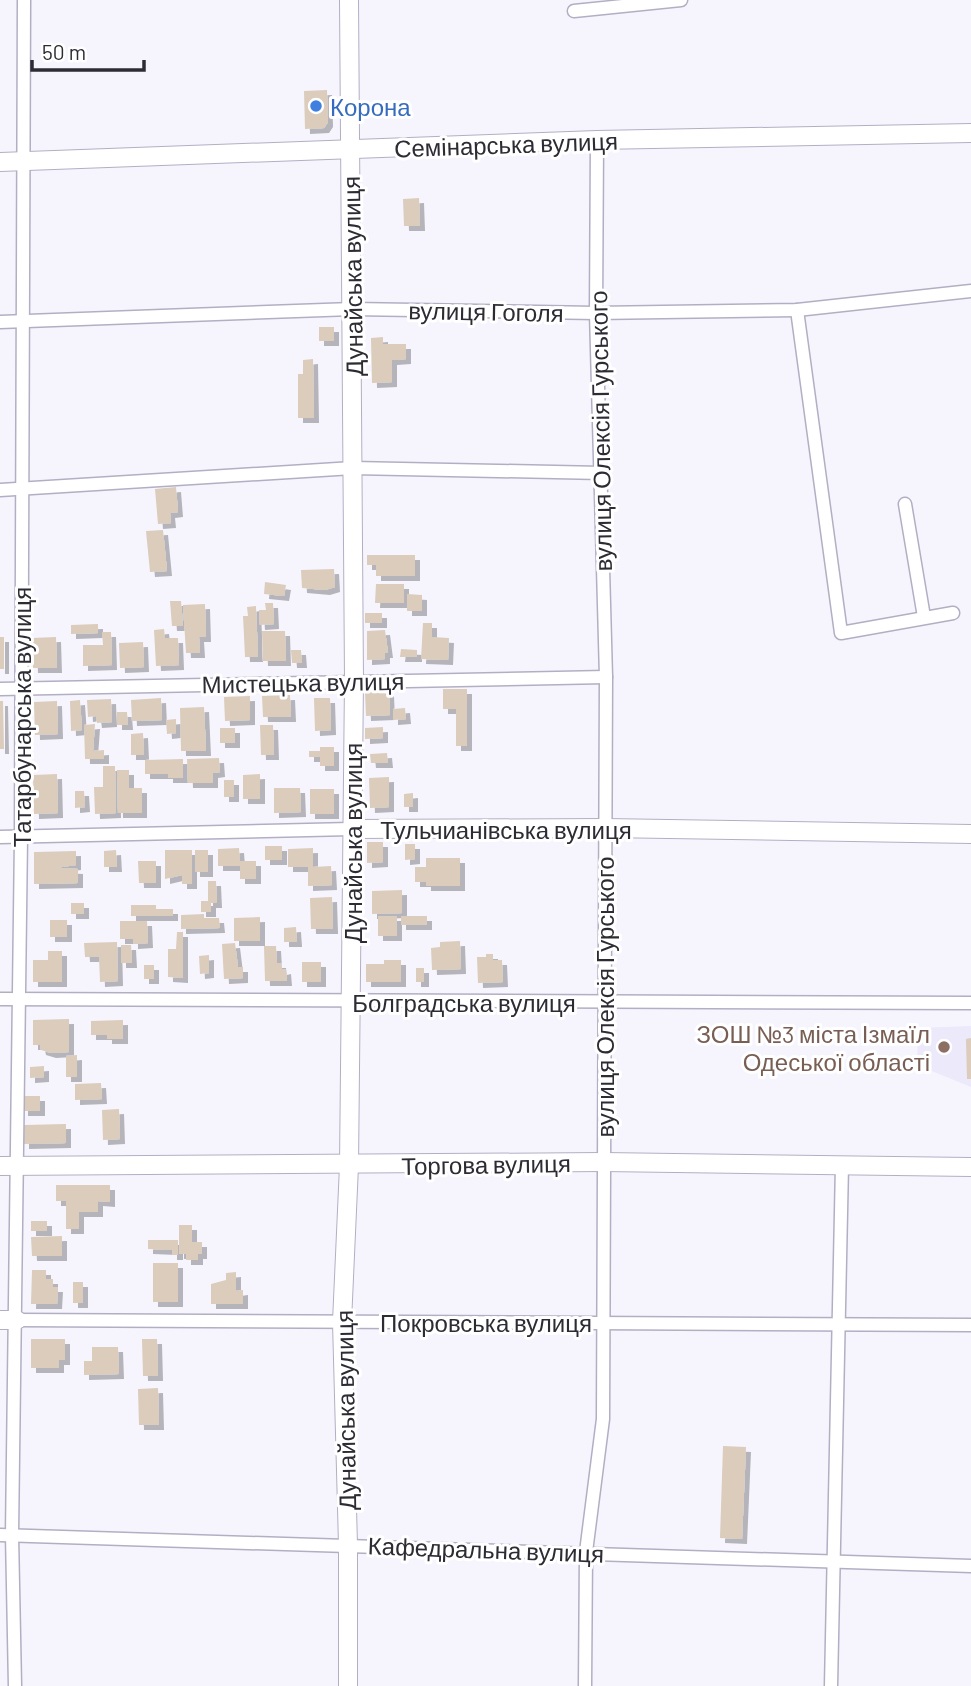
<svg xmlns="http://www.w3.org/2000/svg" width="971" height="1686" font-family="Barlow,sans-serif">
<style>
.built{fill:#ebe9fa}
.building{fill:#dbccbc;filter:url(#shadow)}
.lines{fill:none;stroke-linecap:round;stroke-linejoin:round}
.street-casing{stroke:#b2afc3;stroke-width:15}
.secondary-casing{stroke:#b2afc3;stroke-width:20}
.street{stroke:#fff;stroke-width:12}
.secondary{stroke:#fff;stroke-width:18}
.shop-dot{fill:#3f7fe0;stroke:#fff;stroke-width:2.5}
.education-dot{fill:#8d6e63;stroke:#fff;stroke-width:2.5}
.labels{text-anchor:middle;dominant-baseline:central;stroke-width:6;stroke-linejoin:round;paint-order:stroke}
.shop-label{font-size:24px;fill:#366cbe;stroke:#fff;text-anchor:start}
.street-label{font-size:24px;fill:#2d2c34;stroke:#fff}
.education-label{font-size:24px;fill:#785e54;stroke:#fff;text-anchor:end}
</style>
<defs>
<filter id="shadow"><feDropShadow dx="5" dy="5" stdDeviation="0" flood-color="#0004"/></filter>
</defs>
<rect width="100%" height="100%" fill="#f6f5fe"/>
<path class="built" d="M971 1026V1087L917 1065 918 1028Z"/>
<g class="building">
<path d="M327 90 328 122 324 128 305 129 304 91Z"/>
<path d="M419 198 420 226H404L403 199Z"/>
<rect x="319" y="327" width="15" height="14"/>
<path d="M383 337V344H406V359L392 360V382L372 383 371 338Z"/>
<path d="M313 359 314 418H298V374H303V360Z"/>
<path d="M176 487 178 512 170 513 171 523 158 524 155 489Z"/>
<path d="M163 530 167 571 150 572 146 531Z"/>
<path d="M367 555H415V576H376V565H367Z"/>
<path d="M334 569 335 587 325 590 302 588 301 570Z"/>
<path d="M265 582 286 585 284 596 264 594Z"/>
<path d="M376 584H404V603H375Z"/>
<path d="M407 594 422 595V611H407Z"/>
<path d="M170 601H181L183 626H172Z"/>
<path d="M265 603H273L274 624 260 625 259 610H266Z"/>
<path d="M205 604 206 637H199L200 653H186L183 605Z"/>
<path d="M256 606 258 657H245L243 616H248L247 607Z"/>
<rect x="365" y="613" width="17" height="10"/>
<path d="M423 623H432V637L449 638 448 660 421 659Z"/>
<path d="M98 624V633L71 634V625Z"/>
<path d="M164 629 165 638H178L179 665 156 666 154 630Z"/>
<path d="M385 630 388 653H385V659L367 660V631Z"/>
<path d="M262 631H285L286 661H263Z"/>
<path d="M102 632H111L112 665 83 666V645H103Z"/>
<rect x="0" y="637" width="4" height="32"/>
<path d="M56 637 57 668H33L32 638Z"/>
<path d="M143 642 144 667 120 668 119 643Z"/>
<path d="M401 649 417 650V657H400Z"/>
<path d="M291 650H301L302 663H292Z"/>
<path d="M443 689H467V746H456V709H443Z"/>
<path d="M389 691 390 715 366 716 365 692Z"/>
<path d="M290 695 291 717H263L262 696Z"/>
<path d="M250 696V720L225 721 224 697Z"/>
<path d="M161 698 162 720 132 721 131 700Z"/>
<path d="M314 698H330L331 730 315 731Z"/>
<path d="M111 699 112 722 97 723 96 716 88 717 87 700Z"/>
<path d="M80 700 82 730 71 731 70 701Z"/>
<path d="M0 701H3L4 749H0Z"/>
<path d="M57 701 58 734 35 735 34 702Z"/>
<path d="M204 707 206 751H181L180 708Z"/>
<path d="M405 708 406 719 393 720V709Z"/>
<path d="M117 712H127L128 725H117Z"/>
<path d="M176 719V733L167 734 166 720Z"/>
<path d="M95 724 93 751 104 750V759H85L84 725Z"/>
<path d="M260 725H273L274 755H261Z"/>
<path d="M383 727V738L365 739V728Z"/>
<rect x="220" y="728" width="15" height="15"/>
<path d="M143 733 144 755H131V734Z"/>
<path d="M320 747H334V766H320V757H309V751H320Z"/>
<path d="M387 753 388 763H371L370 754Z"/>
<path d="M219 758 220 772 213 773V783H188L187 759Z"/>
<path d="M183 759V778H168V774H145V760Z"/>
<path d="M103 766H115L116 813 95 814 94 787H103Z"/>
<path d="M117 770H129V788H142V813H118Z"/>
<path d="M57 774 58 813 34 814 33 775Z"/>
<path d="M260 774V799H243V775Z"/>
<path d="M389 777V807L370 808 369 778Z"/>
<rect x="224" y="780" width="10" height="17"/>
<path d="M274 788H300L301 812 274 813Z"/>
<rect x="310" y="789" width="24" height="25"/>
<path d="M75 791H84L85 807 75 808Z"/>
<path d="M413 793V807H404V794Z"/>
<path d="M367 842H383V862L367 863Z"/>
<path d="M405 844H415V859L405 860Z"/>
<rect x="265" y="846" width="17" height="14"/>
<path d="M239 848 240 861H256V879H240V866H218V849Z"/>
<path d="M313 848V867L331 866 332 885 308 886V867H288V849Z"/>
<path d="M116 850 117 867H104V851Z"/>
<path d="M165 850H192V884H182V875L165 879Z"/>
<rect x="195" y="850" width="13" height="22"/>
<path d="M76 851V865L55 868 78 869V883L34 884V852Z"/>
<path d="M426 858H460V886H426V882H415V867H426Z"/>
<path d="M138 861H156V883H139Z"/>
<path d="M208 881H216L217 903H211V912H201V901H208Z"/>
<path d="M402 890V913L372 914V891Z"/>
<path d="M332 897 333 929H311L310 898Z"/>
<rect x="71" y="903" width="13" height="11"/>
<path d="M131 905H156V909H173V916H131Z"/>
<path d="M204 914V918H219L220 928 181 929V915Z"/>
<rect x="378" y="916" width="19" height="20"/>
<rect x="401" y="916" width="26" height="9"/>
<path d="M260 917V941H234V918Z"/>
<rect x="50" y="920" width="17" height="17"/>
<path d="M120 921H147L148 943 133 944V939H120Z"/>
<path d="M296 927 297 942H284V928Z"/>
<path d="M177 932H183V978L168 977V949H176Z"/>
<path d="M460 941 461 969 432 970 431 948 440 947V942Z"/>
<path d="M117 942 118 981 100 982 99 957H85L84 943Z"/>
<path d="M235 943 238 967H243V978L224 979 222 944Z"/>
<path d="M121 945H131L132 963H121Z"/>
<path d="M264 946H276L277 963H281L282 970 286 969 287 981H265Z"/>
<path d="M48 951H62V982H33V960H48Z"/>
<path d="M486 954H493V960H502L503 982 478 983 477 957H486Z"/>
<path d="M209 955V973L200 974 199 956Z"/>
<path d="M384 960H401V982H366V964H384Z"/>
<rect x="302" y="962" width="19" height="20"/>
<rect x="144" y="965" width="10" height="14"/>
<rect x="416" y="968" width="8" height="14"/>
<path d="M69 1019V1052L51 1053 41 1050 40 1045H33V1020Z"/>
<path d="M123 1020V1039H107V1035H91V1021Z"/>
<path d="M971 1038V1079H967L966 1039Z"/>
<path d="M77 1055V1077H66V1056Z"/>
<path d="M44 1066V1077L30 1078V1067Z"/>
<path d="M101 1083 102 1099 75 1100V1084Z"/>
<rect x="23" y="1096" width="17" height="15"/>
<path d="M119 1109 120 1139 103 1140 102 1110Z"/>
<path d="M66 1124V1143L24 1144V1125Z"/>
<path d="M56 1185H110V1202L98 1201V1212H79V1229H66V1201H56Z"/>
<rect x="31" y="1221" width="16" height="10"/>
<path d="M179 1225H192V1242H202V1254H198V1260H186V1254H179Z"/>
<path d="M62 1236V1256H32L31 1237Z"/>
<path d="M148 1240H178V1255H172V1250L148 1249Z"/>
<rect x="153" y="1263" width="25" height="39"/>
<path d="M32 1270H46V1279H53V1287H58L57 1304H31Z"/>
<path d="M236 1272V1291L243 1290V1304H211V1284L226 1280V1273Z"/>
<rect x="73" y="1282" width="10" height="21"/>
<path d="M31 1339H65V1360H59V1368H31Z"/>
<path d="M142 1339H157L158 1376H143Z"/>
<path d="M92 1347H118L119 1374 84 1375V1361H92Z"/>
<path d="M158 1388 159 1425H139L138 1389Z"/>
<path d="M723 1446 746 1447 742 1539 720 1538Z"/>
</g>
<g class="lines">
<g class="street-casing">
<g id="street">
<path d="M574 11 681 0"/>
<path d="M797 310 841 633 953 613"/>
<path d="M0 322 352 309 596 313 797 310 971 291"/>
<path d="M0 490 353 468 602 473"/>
<path d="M905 504 924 617"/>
<path d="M0 689 606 677"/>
<path d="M0 837 351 829"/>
<path d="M0 999 971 1003"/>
<path d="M17 1320 971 1325"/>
<path d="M0 1535 971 1566"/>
<path d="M15 1686 12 1535 21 837 24 0"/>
<path d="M585 1686 586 1552 603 1419 606 677 596 313 597 140"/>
<path d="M831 1686 842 1165"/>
</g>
</g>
<g class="secondary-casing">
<g id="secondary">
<path d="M0 162 597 140 971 133"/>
<path d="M351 829 605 828 971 834"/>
<path d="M0 1166 603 1162 971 1167"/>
<path d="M0 1320H17"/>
<path d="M348 1686V1545L342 1322 349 1166 354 680 349 0"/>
</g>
</g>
<use href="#street" class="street"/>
<use href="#secondary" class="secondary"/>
</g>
<circle class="shop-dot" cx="316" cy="106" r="7"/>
<circle class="education-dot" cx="944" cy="1047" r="7"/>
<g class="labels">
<g class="shop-label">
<text x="330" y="106">Корона</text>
</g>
<g class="street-label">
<text transform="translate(506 144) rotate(-2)">Семінарська вулиця</text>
<text transform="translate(352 276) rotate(-91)">Дунайська вулиця</text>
<text transform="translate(486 311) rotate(1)">вулиця Гоголя</text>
<text transform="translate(600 431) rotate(-91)">вулиця Олексія Гурського</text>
<text transform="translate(303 682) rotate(-1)">Мистецька вулиця</text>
<text transform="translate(21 717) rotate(-90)">Татарбунарська вулиця</text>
<text x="506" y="829">Тульчианівська вулиця</text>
<text transform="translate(352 843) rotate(-90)">Дунайська вулиця</text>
<text transform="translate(604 997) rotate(-90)">вулиця Олексія Гурського</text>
<text x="464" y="1002">Болградська вулиця</text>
<text transform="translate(486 1164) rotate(-1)">Торгова вулиця</text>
<text x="486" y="1322">Покровська вулиця</text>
<text transform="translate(345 1410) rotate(-91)">Дунайська вулиця</text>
<text transform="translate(486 1549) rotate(2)">Кафедральна вулиця</text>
</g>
<g class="education-label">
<text x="930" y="1033">ЗОШ №3 міста Ізмаїл<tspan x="930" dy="28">Одеської області</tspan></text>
</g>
</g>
<path d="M32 60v10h112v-10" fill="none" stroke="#2d2c34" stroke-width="3.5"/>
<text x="42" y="60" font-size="21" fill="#2d2c34" stroke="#ffffff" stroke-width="5" paint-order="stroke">50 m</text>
</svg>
